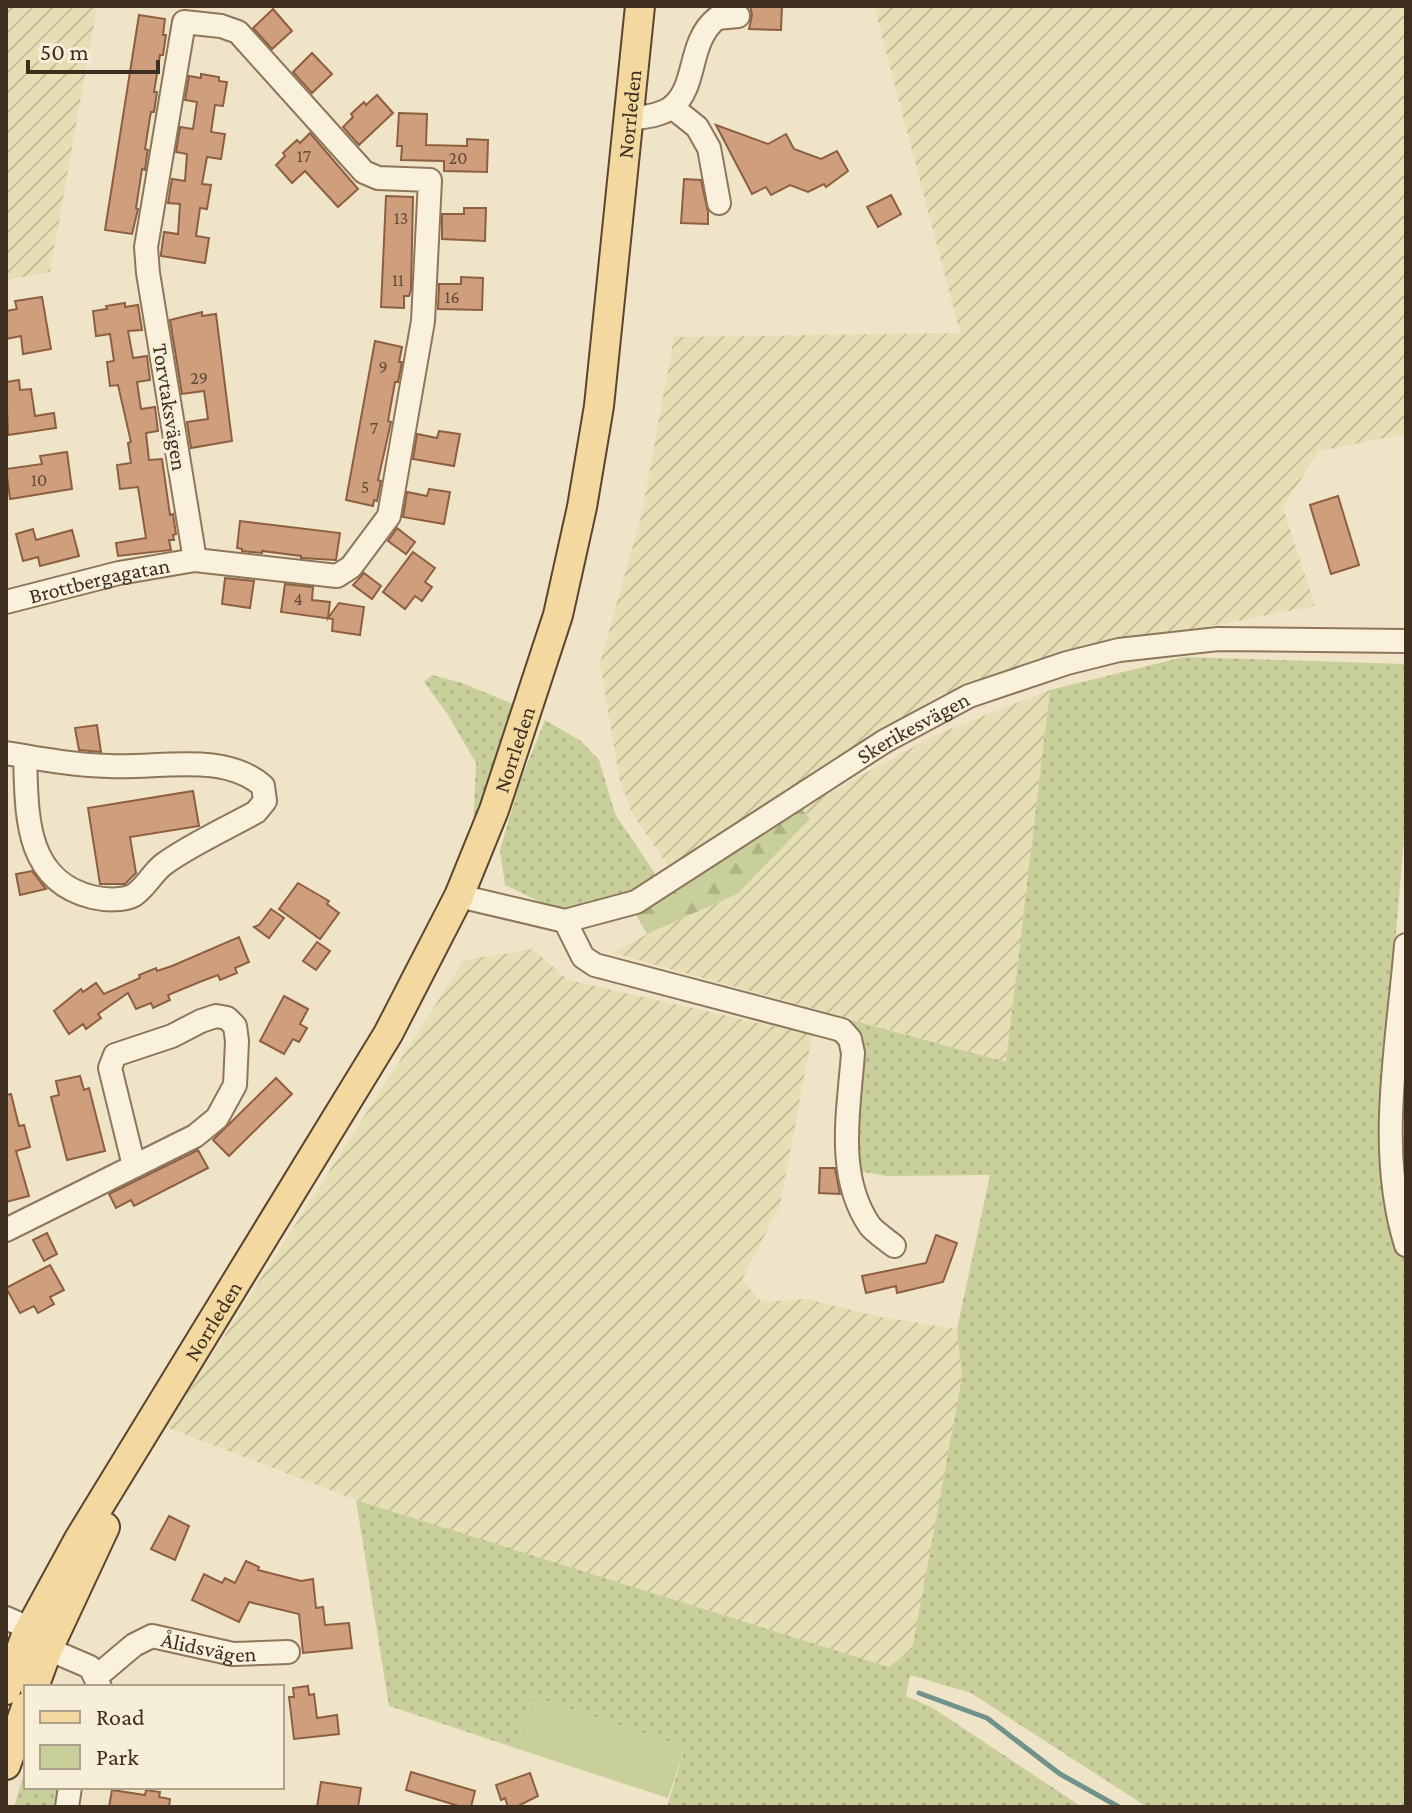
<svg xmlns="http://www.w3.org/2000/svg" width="1412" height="1813" font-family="'Crimson Pro',serif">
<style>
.farmland{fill:url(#farmland-furrows)}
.grass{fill:url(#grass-dots)}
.forest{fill:url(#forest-firs)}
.park{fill:#c9cf9b}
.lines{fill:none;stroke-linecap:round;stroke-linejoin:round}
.stream{stroke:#6f938a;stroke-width:5}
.building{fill:#cf9f7d;stroke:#8d5f41;stroke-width:2}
.minor-casing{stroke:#8d765c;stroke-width:26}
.major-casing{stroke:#5b4430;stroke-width:32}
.minor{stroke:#faf1dc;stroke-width:22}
.major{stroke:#f3d9a0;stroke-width:28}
.labels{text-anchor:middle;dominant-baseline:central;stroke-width:7;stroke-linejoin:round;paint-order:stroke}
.number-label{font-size:18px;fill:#624a37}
.street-label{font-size:22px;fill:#3d2e20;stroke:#f7eed8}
</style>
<defs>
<pattern id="farmland-furrows" width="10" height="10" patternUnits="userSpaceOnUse" patternTransform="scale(2)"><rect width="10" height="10" fill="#e6deb5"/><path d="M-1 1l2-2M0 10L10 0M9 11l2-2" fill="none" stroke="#c6bf9b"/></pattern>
<pattern id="grass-dots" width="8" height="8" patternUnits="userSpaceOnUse" patternTransform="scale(2)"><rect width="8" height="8" fill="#c9cf9b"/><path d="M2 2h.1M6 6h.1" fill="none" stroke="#aeb285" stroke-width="1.8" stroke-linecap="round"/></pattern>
<pattern id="forest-firs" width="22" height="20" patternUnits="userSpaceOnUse" patternTransform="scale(2)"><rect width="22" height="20" fill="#c9cf9b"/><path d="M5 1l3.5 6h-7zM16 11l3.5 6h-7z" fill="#aeb285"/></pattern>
</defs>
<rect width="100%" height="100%" fill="#f0e4c8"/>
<g class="farmland">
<path d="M6 6H97L50 272 6 280Z"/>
<path d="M874 6H1406V434L1319 451 1283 507 1315 606 1068 653 939 695 671 869 633 815 620 782 600 663 642 513 674 337 960 333Z"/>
<path d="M1050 690 1006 1062 613 953 647 934 737 894 809 818 802 808 935 735Z"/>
<path d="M533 949 568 980 812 1035 780 1205 742 1280 762 1302 806 1299 881 1317 957 1329 962 1377 912 1650 888 1668 356 1500 166 1427 464 960Z"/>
</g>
<g class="grass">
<path d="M1184 657 1406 664V814L1379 1137 1388 1214 1406 1264V1807H1147L971 1693 910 1675 906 1696 933 1708 1082 1807H667L685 1747 533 1696 515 1748 389 1706 356 1500 888 1667 912 1650 962 1377 957 1329 990 1175 886 1176 859 1171 857 1136 860 1038 852 1020 1006 1062 1050 690Z"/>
<path d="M432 675 462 683 518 706 473 831 476 763 448 715 424 682Z"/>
<path d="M545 720 581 741 599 760 615 814 658 878 612 902 555 909 505 885 500 850 520 782Z"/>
<path d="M26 1766V1787H61L56 1807H14Z"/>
</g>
<path class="forest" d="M802 809 810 819 737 894 647 934 636 915Z"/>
<path class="park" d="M533 1696 685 1747 668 1798 515 1748Z"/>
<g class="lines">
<path class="stream" d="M919 1693 987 1718 1060 1774 1119 1807"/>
</g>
<g class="building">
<path d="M750 6H782L781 30 749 29 752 15Z"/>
<path d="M273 9 292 31 272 49 253 28Z"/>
<path d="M139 15 165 19 163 35H166L163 55H160L154 92H157L154 112H151L150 117 145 149 148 150 147 155 145 170 142 169 136 208 138 209 132 234 105 230Z"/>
<path d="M312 53 332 74 312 93 293 72Z"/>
<path d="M201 74 219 77V81L227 82 223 106 215 105 211 132 225 134 221 159 207 157 202 184 211 185 207 209 200 208 196 236 209 238 205 263 161 256V254L164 232 178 234 180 204 168 203 172 179 185 181 187 154 176 152 180 127 193 129 197 102 185 100 189 76 201 78Z"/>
<path d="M377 95 393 113 359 145 343 127 353 117 351 114 364 102 366 105Z"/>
<path d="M399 113 427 114 426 145 467 146V139L488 140 487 172 444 171V161L401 160 402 146H397Z"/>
<path d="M716 125 768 144 786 134 794 149 821 159 837 151 848 171 826 187 824 184 808 192 790 185 771 195 766 187 752 194Z"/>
<path d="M310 133 358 189 338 207 305 171 292 183 276 165 285 156 283 153 297 140 300 143Z"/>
<path d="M684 179 701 180 708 212V224L681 223Z"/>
<path d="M891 195 901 214 878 227 867 207Z"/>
<path d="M386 196 413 197 411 290 409 296H404V308L381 307Z"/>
<path d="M464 208H486L485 241 442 239V214H464Z"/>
<path d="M461 277 483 278 482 310 438 309 439 284H461Z"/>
<path d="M42 297 51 349 23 354 21 336 6 339V311L17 309 15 301Z"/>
<path d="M125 303V307L138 305 142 330 128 331 133 358 147 356 150 380 137 382 141 409 155 407 158 431 146 433 149 460 162 459 170 515 173 514 176 534 173 535 174 540H169L171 550 118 556 116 543 146 538 138 487 120 489 117 465 131 463 128 443 131 442 118 385 110 386 107 362 114 361 110 334 96 336 93 311 107 309 106 306Z"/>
<path d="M202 312V316L216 314 232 441 191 448 187 422 208 419 204 391 182 394 170 320Z"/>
<path d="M375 341 402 347 399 362H402L398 382H395L388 421 391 422 378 480 381 481 377 501 374 500 373 506 346 500Z"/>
<path d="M19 380 20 390 31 389 35 416 54 413 56 428 8 435 6 382Z"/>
<path d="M439 431 460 434 454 466 413 459 417 434 437 438Z"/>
<path d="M67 452 72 489 10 499 6 469 42 464 40 456Z"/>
<path d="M429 489 450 492 444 524 403 517 407 492 427 496Z"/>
<path d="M1338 496 1359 565 1331 574 1310 505Z"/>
<path d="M240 521 340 533 336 560 301 558V556L262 551V553L242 551V549L237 548Z"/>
<path d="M397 528 415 542 406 554 388 541Z"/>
<path d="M33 529 36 540 72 530 79 556 40 566 38 557 23 561 16 534Z"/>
<path d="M413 552 435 568 425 582 432 587 422 601 415 596 405 609 383 592Z"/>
<path d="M364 573 381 586 372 599 353 585Z"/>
<path d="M225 578 254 581 250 608 222 604Z"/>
<path d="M285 584 313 587 312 600 330 602 328 618 339 603 364 607 360 635 332 631 333 619 281 612Z"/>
<path d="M97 725 101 752 79 750 75 728Z"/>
<path d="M193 791 199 826 130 837 136 873 125 884H100L88 808Z"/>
<path d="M32 871 46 889 20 895 16 874Z"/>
<path d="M298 883 329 901 327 904 339 913 320 939 279 909Z"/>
<path d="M271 909 284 918 269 938 254 927 259 925Z"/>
<path d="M239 937 249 962 235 968 237 973 220 980 218 975 202 981 168 995 170 1000 153 1008 151 1003 136 1009 128 993 98 1014 101 1018 86 1029 83 1024 69 1034 54 1011 81 989 83 992 96 983 104 994 140 978 139 975 156 968 157 971 172 966Z"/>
<path d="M317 942 330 951 316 970 303 961Z"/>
<path d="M284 996 308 1009 300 1024 307 1028 299 1042 293 1039 284 1054 260 1041Z"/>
<path d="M80 1076 84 1090 89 1088 105 1151 67 1160 51 1097 59 1095 56 1081Z"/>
<path d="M276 1078 292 1094 229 1156 213 1140Z"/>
<path d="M11 1094 19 1126 24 1125 30 1147 16 1151 29 1196 6 1202V1095Z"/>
<path d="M198 1150 208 1168 134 1206 131 1200 116 1208 109 1194Z"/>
<path d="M820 1168H835L840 1194 819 1193Z"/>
<path d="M47 1233 57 1254 44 1261 33 1240Z"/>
<path d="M936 1235 957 1243 943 1282 897 1293 896 1286 866 1293 862 1276 926 1263Z"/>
<path d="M50 1265 64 1290 50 1297 54 1304 38 1313 34 1306 20 1313 6 1288Z"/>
<path d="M169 1516 189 1526 175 1560 151 1549Z"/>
<path d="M246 1561 259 1567 258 1570 301 1581 313 1579 316 1608 323 1607 325 1625 349 1623 352 1648 303 1653 299 1614 249 1602 239 1622 192 1600 204 1574 222 1583 225 1578 235 1583Z"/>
<path d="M308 1686 309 1695 314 1694 317 1718 337 1715 339 1734 294 1739 289 1697H294L293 1688Z"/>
<path d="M411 1772 475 1791 471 1807H462L406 1790Z"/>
<path d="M530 1773 538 1796 516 1807H508L505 1798 501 1800 496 1785Z"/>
<path d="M321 1782 361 1788 358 1807H317Z"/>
<path d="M112 1790 145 1795 146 1790 160 1792 159 1797 170 1799 169 1807H109Z"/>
</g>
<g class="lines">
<g class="minor-casing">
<g id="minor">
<path d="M184 22 221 26 238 32 364 172 378 178 430 180 423 321 389 516 351 567 337 576 195 560 148 273 146 247Z"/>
<path d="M672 107 697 127 709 148 719 203"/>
<path d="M629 119C642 117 661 116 672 107 698 86 687 42 717 18L738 16"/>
<path id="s1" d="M6 602 119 573 195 560"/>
<path d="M6 753C41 759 74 765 109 766 157 769 223 751 263 786L265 801 256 812C229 827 188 846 164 864 153 872 146 887 134 895 124 901 104 900 92 897 24 880 27 814 25 756"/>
<path id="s2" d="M459 896 565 921 636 902 885 741 969 696 1067 663 1119 650 1218 639 1406 641"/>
<path d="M565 921 583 957 595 965 842 1030 850 1039 853 1053C849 1110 835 1175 870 1226 876 1233 887 1240 894 1246"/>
<path d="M1406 945C1398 1043 1376 1149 1406 1245"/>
<path d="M6 1230 195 1136 217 1118 235 1085 237 1041 235 1026 227 1018 216 1016 201 1021 172 1036 115 1055 110 1068 134 1166"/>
<path d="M6 1618 45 1635"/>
<path d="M48 1649 90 1667 100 1687"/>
<path id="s3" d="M96 1677 134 1645 152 1636 233 1654 288 1652"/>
<path d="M67 1807 70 1787"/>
</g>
</g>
<g class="major-casing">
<g id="major">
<path d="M34 1687 48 1649 105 1527"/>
<path id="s4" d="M6 1690 25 1638 79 1539 388 1034 459 896 494 810 558 615 582 507 599 406 640 6"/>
<path d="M6 1765 26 1707"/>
</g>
</g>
<use href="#minor" class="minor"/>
<use href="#major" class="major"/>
</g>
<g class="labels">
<g class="number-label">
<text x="304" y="156">17</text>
<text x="458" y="158">20</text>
<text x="401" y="218">13</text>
<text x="398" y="280">11</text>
<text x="452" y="297">16</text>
<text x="383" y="367">9</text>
<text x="199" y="378">29</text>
<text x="374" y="428">7</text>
<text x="39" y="480">10</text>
<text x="365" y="487">5</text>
<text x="298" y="599">4</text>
</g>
<g class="street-label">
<text stroke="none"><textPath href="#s4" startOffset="1720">Norrleden</textPath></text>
<text transform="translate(170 407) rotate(81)">Torvtaksvägen</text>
<text stroke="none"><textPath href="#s1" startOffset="96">Brottbergagatan</textPath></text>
<text stroke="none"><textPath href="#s2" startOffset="510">Skerikesvägen</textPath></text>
<text stroke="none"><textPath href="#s4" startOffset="1072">Norrleden</textPath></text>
<text stroke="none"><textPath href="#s4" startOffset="424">Norrleden</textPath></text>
<text stroke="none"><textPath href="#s3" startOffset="128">Ålidsvägen</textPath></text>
</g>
</g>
<rect width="1412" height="1813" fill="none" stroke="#3d2e20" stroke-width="16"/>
<rect x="24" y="1685" width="260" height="104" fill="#f7eed8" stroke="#ada18e" stroke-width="2"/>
<rect x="40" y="1711" width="40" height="12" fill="#f3d9a0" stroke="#ada18e" stroke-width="2"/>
<text x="96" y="1725" font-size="24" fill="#3d2e20">Road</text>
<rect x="40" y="1745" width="40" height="24" fill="#c9cf9b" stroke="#ada18e" stroke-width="2"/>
<text x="96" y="1765" font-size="24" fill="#3d2e20">Park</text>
<path d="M28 60v12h130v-12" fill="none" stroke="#3d2e20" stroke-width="4"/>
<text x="40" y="60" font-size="24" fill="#3d2e20" stroke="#f7eed8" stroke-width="6" paint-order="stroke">50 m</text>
</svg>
